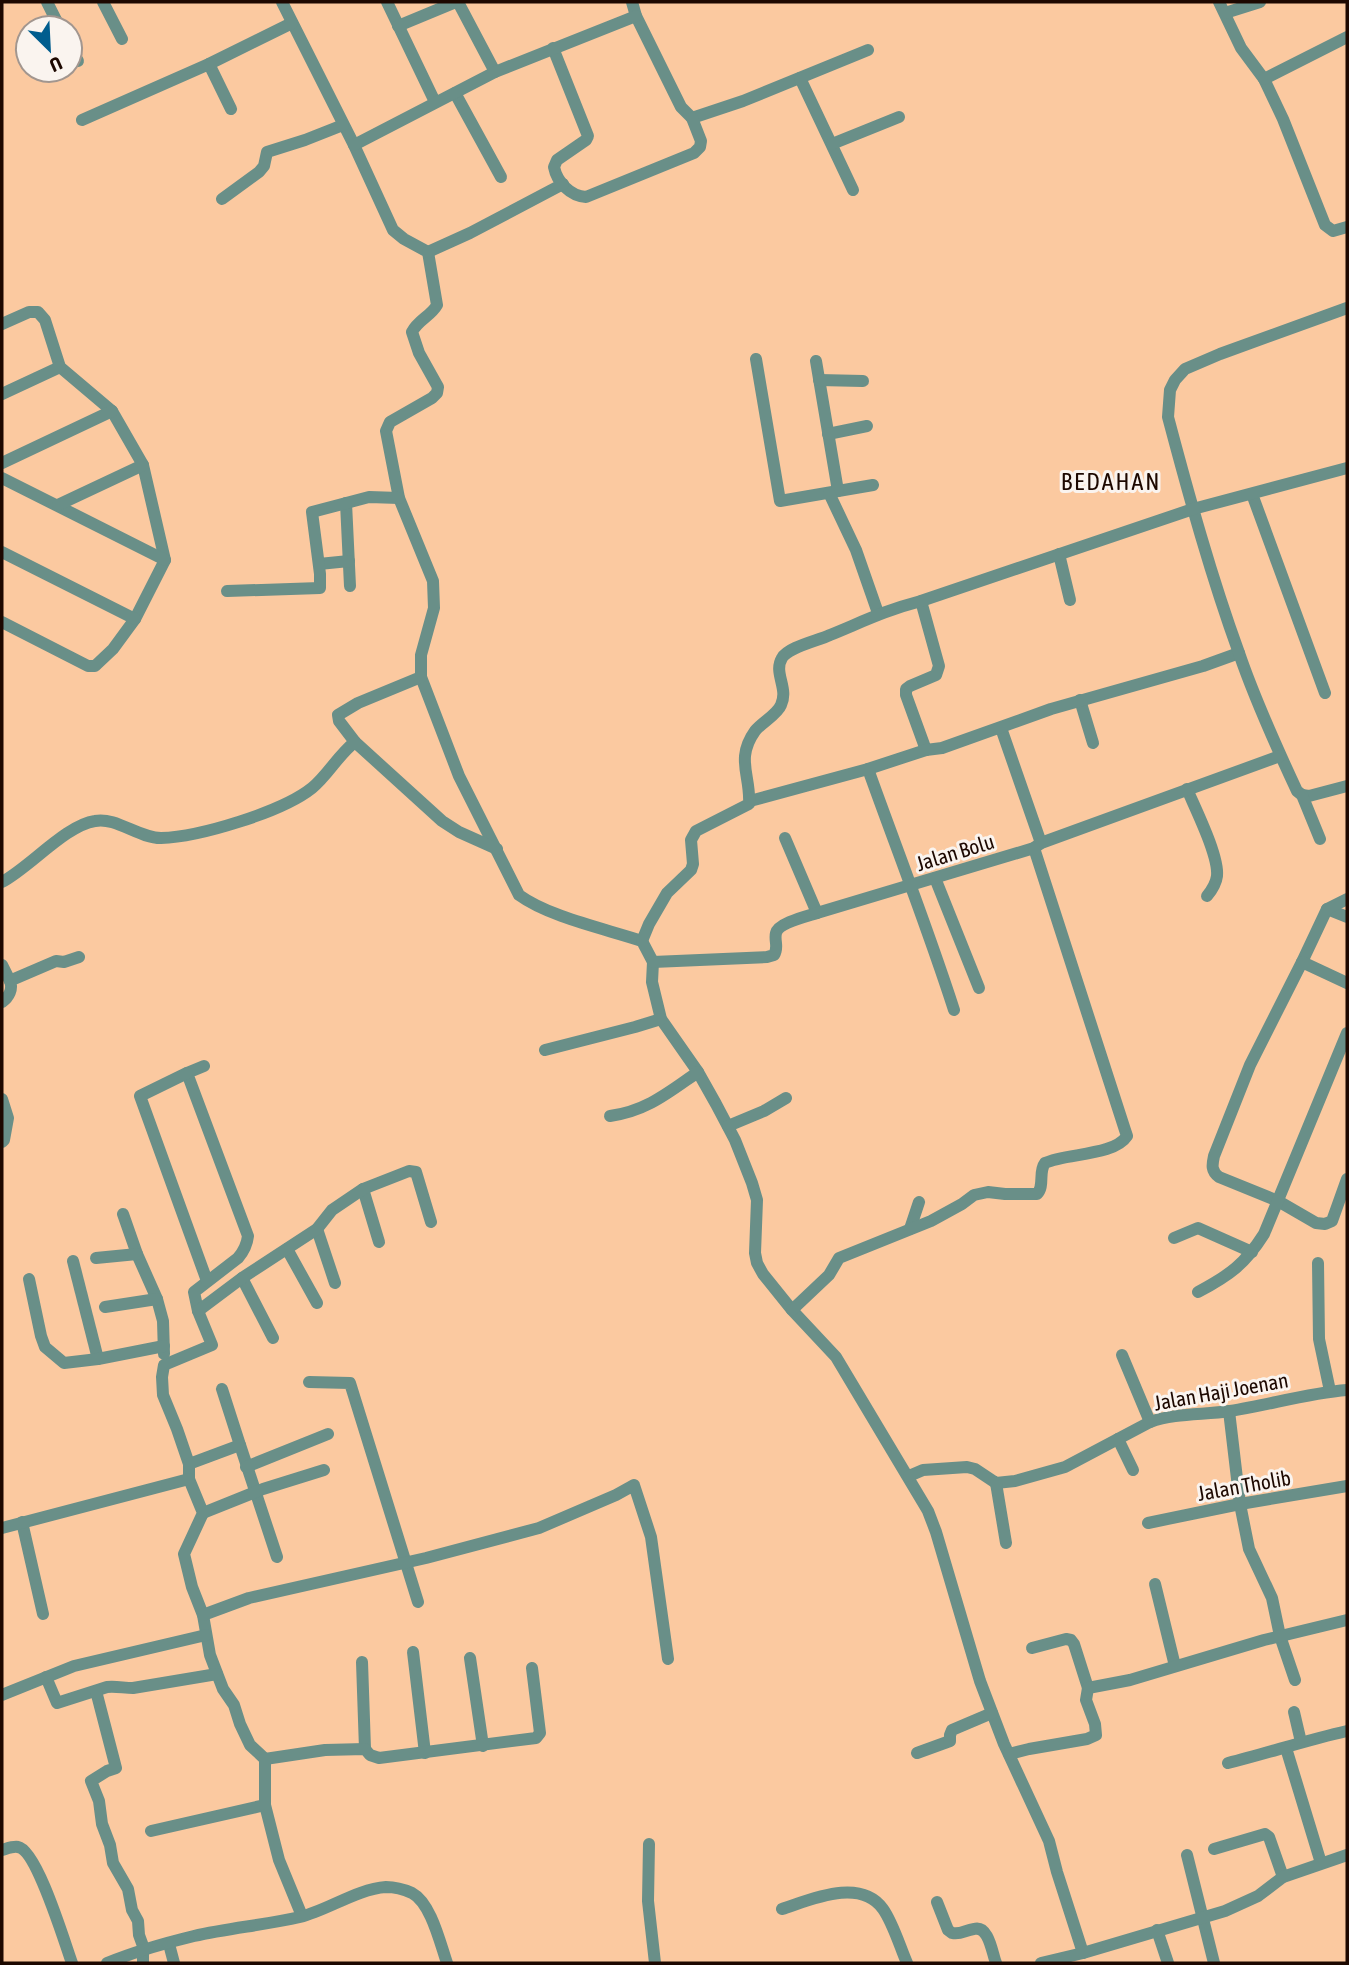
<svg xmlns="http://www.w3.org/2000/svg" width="1349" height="1965" font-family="'Asap Condensed',sans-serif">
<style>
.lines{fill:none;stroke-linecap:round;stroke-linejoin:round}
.minor{stroke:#698f88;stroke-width:12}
.labels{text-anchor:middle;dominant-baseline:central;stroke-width:6;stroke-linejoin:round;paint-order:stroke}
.street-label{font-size:21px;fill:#1d0800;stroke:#faf4ef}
.quarter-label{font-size:24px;letter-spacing:2px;fill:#1d0800;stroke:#faf4ef}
</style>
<rect width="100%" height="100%" fill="#fbc9a0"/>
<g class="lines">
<g class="minor">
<path d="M47 2 60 28"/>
<path d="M103 2 122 39"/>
<path d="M282 2 354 145 393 230 404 239 428 252 437 305C431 316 418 320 412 332L419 353 438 387 437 393 432 398 390 422 386 431 399 498 433 581 434 608 421 655V677L459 776 519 895C549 917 606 929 642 941L653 962 652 982 661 1019 698 1072 716 1104 735 1140 752 1183 757 1200 755 1253 757 1263 763 1274 792 1310 836 1357 928 1511 936 1532 980 1681 1004 1744 1049 1841 1057 1872 1083 1953"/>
<path d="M387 2 435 102"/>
<path d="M458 2 495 72"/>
<path d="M632 2 636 16 681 107 692 118 743 101 868 50"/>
<path d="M1219 2 1241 48 1264 79 1283 119 1325 225 1333 231 1347 227"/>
<path d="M1225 13 1260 2"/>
<path d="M398 26 456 2"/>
<path d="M70 46 78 61"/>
<path d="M553 48 588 136 586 140 557 160 554 167C557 182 570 196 586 197L694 153 700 147 701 141 692 118"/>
<path d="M209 64 231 109"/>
<path d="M800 78 853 190"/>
<path d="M1264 79 1347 37"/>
<path d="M455 93 501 177"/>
<path d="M82 120 209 64 292 23"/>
<path d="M832 144 899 117"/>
<path d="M354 145 495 72 636 16"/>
<path d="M222 199 259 172 264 166 267 152 305 140 343 125"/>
<path d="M428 252 470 233 563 184"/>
<path d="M2 324 29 312H38L45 320 60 367 112 411 143 465 165 560 135 619 113 649 95 666H88L2 622"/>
<path d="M756 359 780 501 873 485"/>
<path d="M816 361 838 491"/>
<path d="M819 380 863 381"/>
<path d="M2 394 60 367"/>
<path d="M828 434 867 426"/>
<path d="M2 463 112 411"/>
<path d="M2 478 165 560"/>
<path d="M829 493 856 550 878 613"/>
<path d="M1252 494 1325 693"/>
<path d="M346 503 350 586"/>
<path d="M58 505 143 465"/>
<path d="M2 552 135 619"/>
<path d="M1059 554 1070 600"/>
<path d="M319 564 349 561"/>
<path d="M227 591 320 588V574L312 512 369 497 399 498"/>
<path d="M921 601 939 666 936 675 910 686 906 689V695L926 750"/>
<path d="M1080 700 1093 743"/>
<path d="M1001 728 1041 843"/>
<path d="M355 742 339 721 338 715 358 703 421 677"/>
<path d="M868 769C897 850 928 929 954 1010"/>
<path d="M1187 789C1196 810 1219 856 1217 876 1216 884 1212 890 1207 896"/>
<path d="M1302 795 1309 796 1347 786"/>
<path d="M750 801 868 769 926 750 942 748 1051 709 1203 666 1239 653"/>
<path d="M785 838 817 913"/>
<path d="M1320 839 1302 795 1297 791C1276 746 1255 700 1239 653 1211 576 1189 496 1168 417L1170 390 1175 380 1185 369 1220 354 1347 308"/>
<path d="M935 878 979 988"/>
<path d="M2 882C29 868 66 825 95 821 117 817 138 838 161 838 199 837 282 812 312 788 328 775 338 755 355 742L442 821 459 832 497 849"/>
<path d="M1327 909 1347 917"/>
<path d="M642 941 649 924 667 893 691 870 693 864 691 840 696 831 749 804C751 776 735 759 755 731 762 722 777 715 781 705 789 688 773 673 782 658 788 647 817 641 830 635 862 622 886 610 921 601L1193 509 1347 468"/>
<path d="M653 962 767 957 774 955C779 947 774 941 776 933 778 923 808 916 817 913L1034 848 1041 843 1280 756"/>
<path d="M1302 962 1327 909 1347 899"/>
<path d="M2 965 10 981"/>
<path d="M1347 983 1302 962 1250 1065 1214 1156C1212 1165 1211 1171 1219 1177L1278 1201 1316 1223 1325 1224 1332 1221 1347 1179"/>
<path d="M2 1002C9 997 13 989 10 981L14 979 56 961 64 962 79 957"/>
<path d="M545 1050 635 1027 661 1019"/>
<path d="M204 1066 187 1073 248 1236C247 1245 244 1251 238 1258L194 1292 198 1311 212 1345 164 1365 162 1377 163 1395 177 1429 189 1464V1479L203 1513 184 1554 192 1587 203 1615 210 1655 223 1689 234 1705 240 1724 250 1745 265 1759"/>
<path d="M187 1073 140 1096 207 1281"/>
<path d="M2 1099 8 1118 4 1140 2 1142"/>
<path d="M610 1116C647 1111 669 1092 698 1072"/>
<path d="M728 1126 764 1111 786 1098"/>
<path d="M363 1189 379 1242"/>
<path d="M123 1214 137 1254 157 1299 163 1321 164 1354"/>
<path d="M317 1229 335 1283"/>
<path d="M910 1229 919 1202"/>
<path d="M1174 1238 1198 1228 1252 1252"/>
<path d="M287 1249 317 1303"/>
<path d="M96 1258 137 1254"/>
<path d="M73 1261 98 1359"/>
<path d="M1318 1263 1319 1339 1330 1391"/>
<path d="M242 1278 273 1338"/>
<path d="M29 1279 41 1336 45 1347 64 1363 98 1359 164 1346"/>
<path d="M1198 1292C1230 1275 1245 1264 1264 1234L1347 1033"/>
<path d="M105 1307 157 1299"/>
<path d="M792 1310 829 1275 839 1258 931 1221 962 1204 974 1195 988 1192 1005 1194H1037C1045 1186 1038 1172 1045 1163 1066 1153 1114 1156 1127 1136L1125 1130 1034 848"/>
<path d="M198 1311 242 1278 317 1229 332 1210 363 1189 409 1171 416 1172 431 1222"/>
<path d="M1122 1355 1150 1422"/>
<path d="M309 1382 350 1383 418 1602"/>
<path d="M222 1389 240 1445"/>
<path d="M1229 1411 1240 1504 1249 1549 1272 1598 1280 1636 1295 1680"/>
<path d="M1118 1439 1133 1470"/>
<path d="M189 1464 240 1445 277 1557"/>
<path d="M246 1467 328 1434"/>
<path d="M909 1476 923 1470 967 1467 975 1469 996 1483 1015 1481 1065 1467 1150 1422C1175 1413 1203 1415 1230 1411 1269 1405 1308 1393 1347 1390"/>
<path d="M996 1483 1006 1543"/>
<path d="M203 1513 263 1489 324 1470"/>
<path d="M22 1522 43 1614"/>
<path d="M1148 1523 1240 1504 1347 1486"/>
<path d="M2 1528 189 1479"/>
<path d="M1155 1584 1175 1666"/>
<path d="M203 1615 249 1598 426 1558 539 1528 616 1495 634 1485 651 1537 668 1659"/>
<path d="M1032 1648 1066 1639 1071 1640 1074 1644 1088 1688"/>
<path d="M413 1652 425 1753"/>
<path d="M470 1658 483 1746"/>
<path d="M362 1662 365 1749"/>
<path d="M46 1677 57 1703 107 1687C116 1686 124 1688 133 1688L217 1674"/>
<path d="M96 1691 116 1768 107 1771 91 1781 99 1801 102 1824 110 1845 113 1863 128 1889 132 1910 138 1921 139 1935 143 1946V1963"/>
<path d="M2 1695 74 1666 206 1635"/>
<path d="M1294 1712 1301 1742"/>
<path d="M1286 1748 1321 1863"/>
<path d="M917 1753 950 1741V1735L952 1730 992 1713"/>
<path d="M1009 1754 1029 1749 1087 1739 1096 1735 1095 1724 1086 1700 1088 1688 1130 1680 1264 1640 1347 1620"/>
<path d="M1228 1763C1268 1753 1307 1740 1347 1731"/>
<path d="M151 1831 265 1805"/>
<path d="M649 1844 648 1901 655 1963"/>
<path d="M1214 1849 1265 1834 1269 1837 1283 1877"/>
<path d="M2 1850C6 1849 13 1846 18 1847 37 1850 65 1944 72 1963"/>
<path d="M1187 1855 1214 1963"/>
<path d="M937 1902 948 1930 952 1933C961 1935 965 1930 974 1929 989 1925 992 1953 996 1963"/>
<path d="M782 1909C810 1900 860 1877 883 1909 893 1923 900 1947 907 1963"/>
<path d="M302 1916 279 1860 265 1805V1759L325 1750 365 1749 370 1755 379 1758 536 1738 540 1733 532 1668"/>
<path d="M1157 1930 1168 1963"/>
<path d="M169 1944 174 1963"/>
<path d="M107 1963C134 1952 165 1943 194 1936 229 1928 265 1925 300 1917 328 1910 357 1889 386 1887 395 1887 403 1889 412 1893 431 1903 440 1943 447 1963"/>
<path d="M1041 1963 1083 1953 1225 1911 1258 1896 1283 1877 1347 1855"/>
</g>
</g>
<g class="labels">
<g class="street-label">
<text transform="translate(955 852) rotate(-17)">Jalan Bolu</text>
<text transform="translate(1221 1391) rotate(-10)">Jalan Haji Joenan</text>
<text transform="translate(1244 1485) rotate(-10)">Jalan Tholib</text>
</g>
<g class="quarter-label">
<text x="1111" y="481">BEDAHAN</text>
</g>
</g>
<rect width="1349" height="1965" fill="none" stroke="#1d0800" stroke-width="7"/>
<g transform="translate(49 49) rotate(156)"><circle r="33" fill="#faf4ef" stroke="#a2968f" stroke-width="2"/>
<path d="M0-5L12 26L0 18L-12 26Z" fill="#005d8e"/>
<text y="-10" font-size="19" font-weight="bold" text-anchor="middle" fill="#1d0800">U</text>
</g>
</svg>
